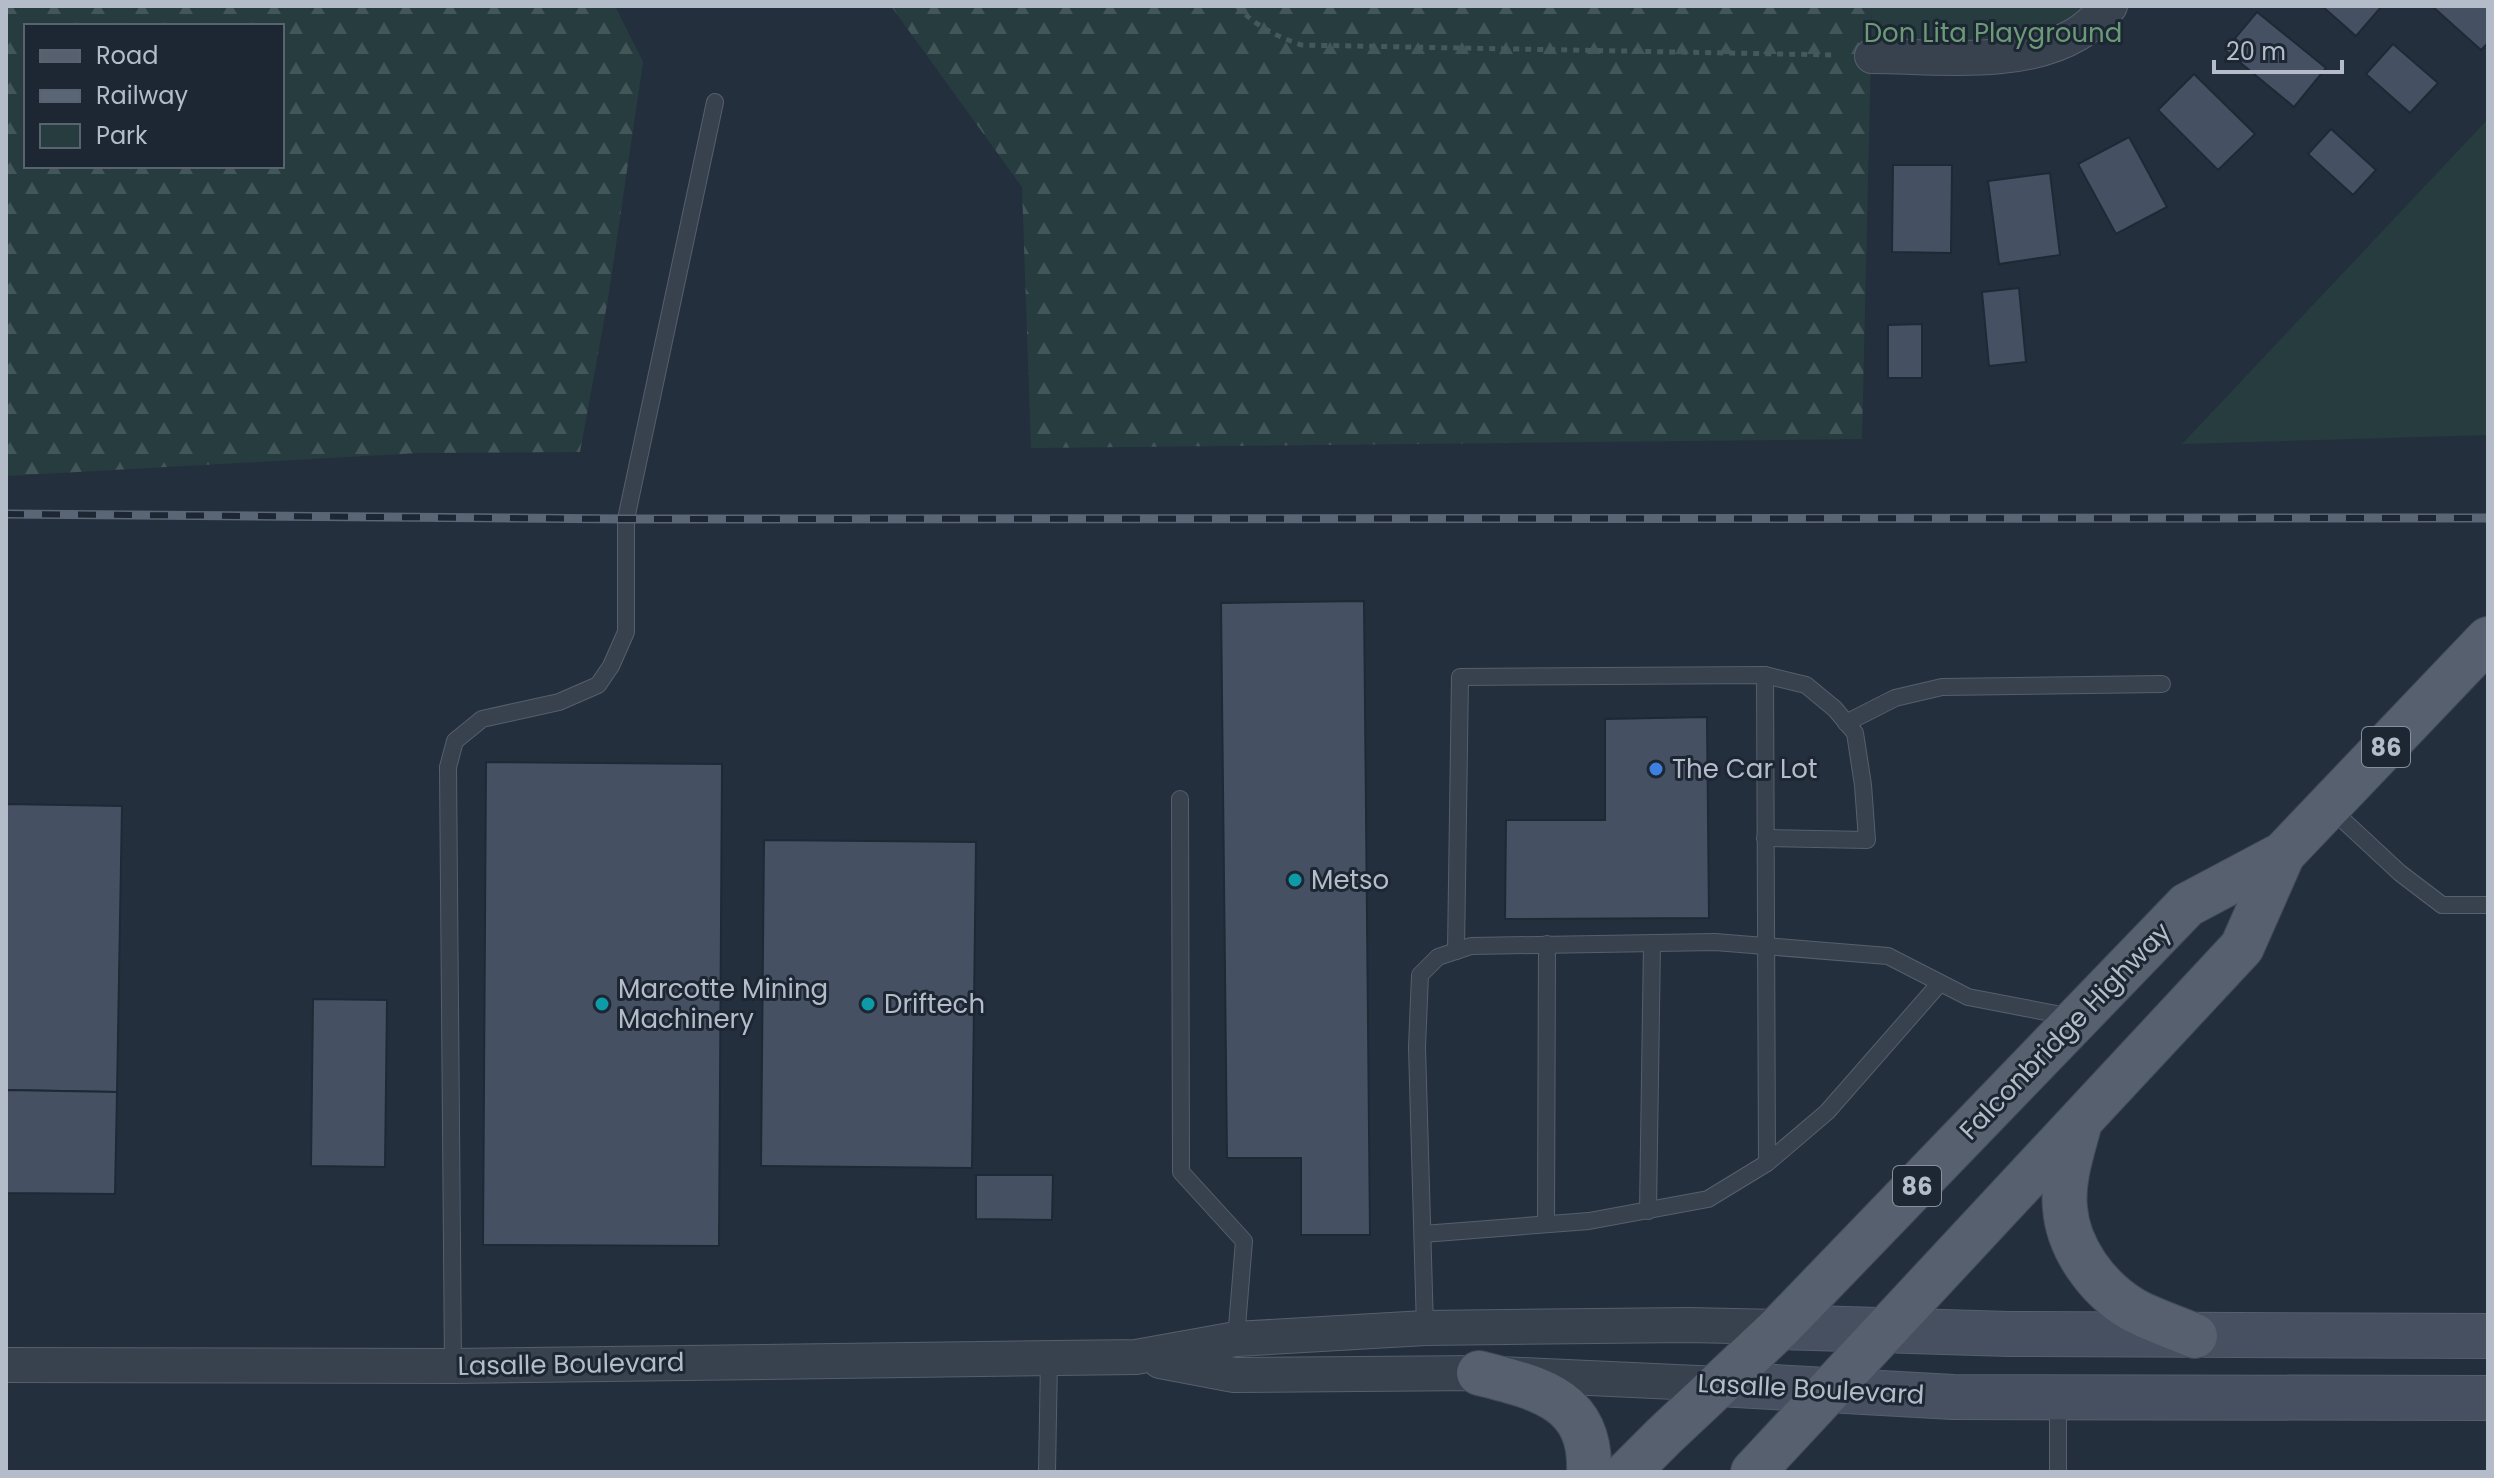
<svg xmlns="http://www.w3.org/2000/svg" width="2494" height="1478" font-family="Poppins,sans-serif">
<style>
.green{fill:#263c3f}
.forest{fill:url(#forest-firs);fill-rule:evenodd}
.building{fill:#455162;stroke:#1f2835;stroke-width:2}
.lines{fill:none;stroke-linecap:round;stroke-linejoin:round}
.lane-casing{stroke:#565f6c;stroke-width:18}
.street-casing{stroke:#565f6c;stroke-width:36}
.secondary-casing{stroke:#565f6c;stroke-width:46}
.primary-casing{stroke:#414a57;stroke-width:46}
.path{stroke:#44595c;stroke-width:5;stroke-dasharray:6 6;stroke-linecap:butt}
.lane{stroke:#38414e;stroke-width:16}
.street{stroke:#38414e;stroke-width:34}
.secondary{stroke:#465061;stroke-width:44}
.primary{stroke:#56606e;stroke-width:44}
.rail-casing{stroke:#5a6575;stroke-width:9}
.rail{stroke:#1d2633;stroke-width:6;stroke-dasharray:18;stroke-linecap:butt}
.shop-dot{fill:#3f7fe0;stroke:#1d2633;stroke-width:3}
.culture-dot{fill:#0f9aa8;stroke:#1d2633;stroke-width:3}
.labels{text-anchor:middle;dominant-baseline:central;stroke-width:6;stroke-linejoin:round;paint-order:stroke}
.shield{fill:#1d2633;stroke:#878f9c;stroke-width:2}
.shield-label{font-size:24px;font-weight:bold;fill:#b4bcc9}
.park-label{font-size:26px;fill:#6b9a76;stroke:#1d2633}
.poi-label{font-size:26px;fill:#b4bcc9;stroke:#1d2633;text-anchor:start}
.street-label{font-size:26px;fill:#b4bcc9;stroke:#1d2633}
</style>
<defs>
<pattern id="forest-firs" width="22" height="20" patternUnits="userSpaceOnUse" patternTransform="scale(2)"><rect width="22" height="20" fill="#263c3f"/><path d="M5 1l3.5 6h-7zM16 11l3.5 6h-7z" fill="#435659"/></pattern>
</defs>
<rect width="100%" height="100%" fill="#242f3e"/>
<g class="green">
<path d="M1872 6H2115L2079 36 1872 59Z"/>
<path d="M2488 119V435L2182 444Z"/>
</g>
<g class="forest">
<path d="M6 6H615L643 62 608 299 580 452 419 453 6 476ZM26 26H282V166H26Z"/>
<path d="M891 6H1872L1862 439 1031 448 1022 187Z"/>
</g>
<g class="building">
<path d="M2322 6H2382L2356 36Z"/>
<path d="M2432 6H2488V43L2481 50Z"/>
<path d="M2257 12 2326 68 2294 107 2225 50Z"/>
<path d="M2393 44 2438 83 2410 113 2366 74Z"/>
<path d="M2194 74 2255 134 2218 170 2158 110Z"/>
<path d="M2331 129 2376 170 2353 195 2308 154Z"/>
<path d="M2129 137 2167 207 2116 234 2078 164Z"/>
<path d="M1893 165H1952L1951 253 1892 252Z"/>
<path d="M2050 173 2060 255 1999 264 1988 181Z"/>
<path d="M2019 288 2026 362 1989 366 1982 292Z"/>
<path d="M1922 324V378H1888V325Z"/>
<path d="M1364 601 1370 1235H1301V1158H1227L1221 603Z"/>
<path d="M1707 717 1709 918 1505 919 1506 820H1605V719Z"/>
<path d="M486 762 722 764 719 1246 483 1245Z"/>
<path d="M6 804 122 806 117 1092 6 1090Z"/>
<path d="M764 840 976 842 972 1168 761 1166Z"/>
<path d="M313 999 387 1000 385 1167 311 1166Z"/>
<path d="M6 1090 117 1092 115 1194 6 1193Z"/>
<path d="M976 1175H1053L1052 1220 976 1219Z"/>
</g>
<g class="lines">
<g class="lane-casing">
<g id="lane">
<path d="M1765 675 1806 685 1835 709 1855 733 1863 785 1867 840 1765 838"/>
<path d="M1846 723 1895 698 1942 687 2162 684"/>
<path d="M1180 799 1181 1172 1244 1241 1236 1339"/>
<path d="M2330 808 2400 873 2442 905H2488"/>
<path d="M1456 951 1460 677 1765 675 1767 1163"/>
<path d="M1648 1211 1652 943"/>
<path d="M1546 1224 1547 944"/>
<path d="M1423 1234 1589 1221 1708 1199 1767 1163 1827 1112 1940 983"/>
<path d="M1425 1328 1417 1047 1420 975 1438 957 1471 946 1715 942 1888 956 1968 997 2072 1017"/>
<path d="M453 1366 448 767 455 741 482 719 559 702 598 685 611 666 626 632V519L715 102"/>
<path d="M1047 1472 1049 1359"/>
<path d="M2058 1472V1398"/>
</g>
</g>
<g class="street-casing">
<g id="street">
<path d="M1872 56C1936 56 2020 68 2077 34 2089 27 2100 15 2110 6"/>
<path d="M1160 1361 1234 1375 1479 1373 1719 1384"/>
<path d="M6 1365 453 1366 1136 1357 1236 1339 1425 1328 1688 1325 1780 1327"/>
</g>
</g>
<g class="secondary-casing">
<g id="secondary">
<path d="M1780 1327 2009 1334 2488 1336"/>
<path d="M1719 1384 1953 1397 2488 1398"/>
</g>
</g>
<g class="primary-casing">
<g id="primary">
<path d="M2080 1122C2073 1149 2062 1179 2065 1208 2068 1248 2097 1288 2132 1309 2151 1320 2175 1327 2195 1336"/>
<path d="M1479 1373C1537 1388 1592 1398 1589 1472"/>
<path d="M1628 1472 1664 1436 1780 1327 2187 905 2283 854 2488 639"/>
<path d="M1753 1472 2242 947 2283 854"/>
</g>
</g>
<path class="path" d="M1237 6C1255 26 1276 36 1301 45L1835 55"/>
<use href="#lane" class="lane"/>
<use href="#street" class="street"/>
<use href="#secondary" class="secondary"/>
<use href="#primary" class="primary"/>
<g class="rail-casing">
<path id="rail" d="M6 514 626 519 2488 518"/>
</g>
<use href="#rail" class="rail"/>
</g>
<circle class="shop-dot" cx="1656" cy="769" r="8"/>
<g class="culture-dot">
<circle cx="1295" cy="880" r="8"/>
<circle cx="602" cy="1004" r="8"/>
<circle cx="868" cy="1004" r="8"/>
</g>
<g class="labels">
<g class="shield">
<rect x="2362" y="727" width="48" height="40" rx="6"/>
<rect x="1893" y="1166" width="48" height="40" rx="6"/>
</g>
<g class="shield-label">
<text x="2386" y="747">86</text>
<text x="1917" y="1186">86</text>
</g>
<g class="park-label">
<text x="1993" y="33">Don Lita Playground</text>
</g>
<g class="poi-label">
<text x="1672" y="769">The Car Lot</text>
<text x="1311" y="880">Metso</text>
<text x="618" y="989">Marcotte Mining<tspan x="618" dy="30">Machinery</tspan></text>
<text x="884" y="1004">Driftech</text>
</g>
<g class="street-label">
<text transform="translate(2065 1031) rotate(-46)">Falconbridge Highway</text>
<text transform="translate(571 1364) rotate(-1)">Lasalle Boulevard</text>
<text transform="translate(1811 1389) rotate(3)">Lasalle Boulevard</text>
</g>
</g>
<rect width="2494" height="1478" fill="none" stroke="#b4bcc9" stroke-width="16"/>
<rect x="24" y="24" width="260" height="144" fill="#1d2633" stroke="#59626f" stroke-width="2"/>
<rect x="40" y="50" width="40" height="12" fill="#56606e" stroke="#59626f" stroke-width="2"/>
<text x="96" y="64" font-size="24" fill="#b4bcc9">Road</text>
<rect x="40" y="90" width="40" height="12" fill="#5a6575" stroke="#59626f" stroke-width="2"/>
<text x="96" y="104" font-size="24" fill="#b4bcc9">Railway</text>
<rect x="40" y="124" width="40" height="24" fill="#263c3f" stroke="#59626f" stroke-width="2"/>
<text x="96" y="144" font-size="24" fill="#b4bcc9">Park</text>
<path d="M2214 60v12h128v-12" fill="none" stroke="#b4bcc9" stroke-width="4"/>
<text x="2226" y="60" font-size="24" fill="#b4bcc9" stroke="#1d2633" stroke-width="6" paint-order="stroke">20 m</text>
</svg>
